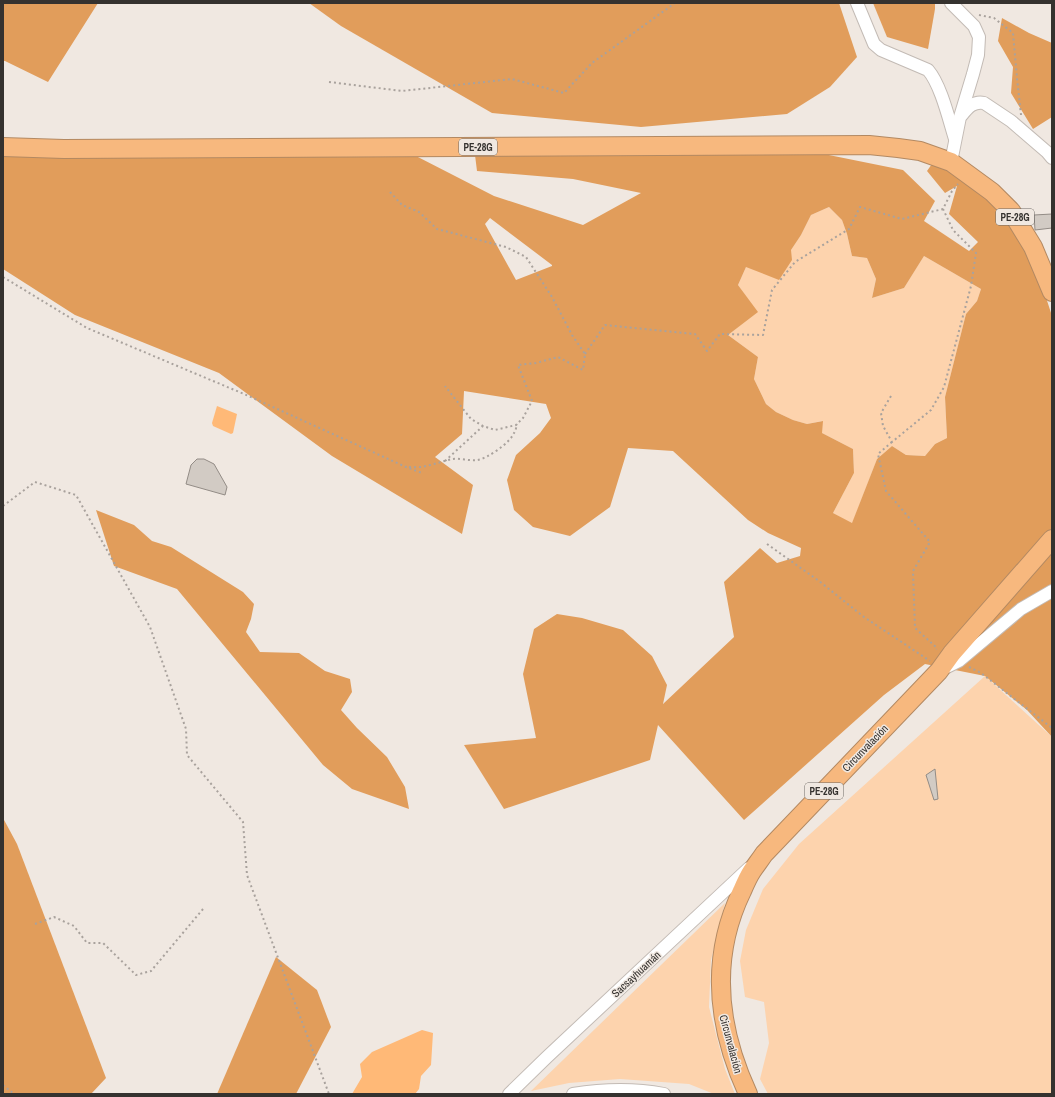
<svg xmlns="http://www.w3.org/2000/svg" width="1055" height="1097" font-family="'Archivo Narrow',sans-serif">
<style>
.green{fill:#fdd3ad}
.forest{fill:#e19d5b;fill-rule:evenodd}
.water{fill:#ffb977}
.building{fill:#d2cbc4;stroke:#938c86}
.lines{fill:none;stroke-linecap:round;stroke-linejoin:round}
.minor-casing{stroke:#c3bbb5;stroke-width:14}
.highway-casing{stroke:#b38962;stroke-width:20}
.path{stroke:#a9a29d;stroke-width:2;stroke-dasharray:2 3;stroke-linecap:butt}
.minor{stroke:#fff;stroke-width:12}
.highway{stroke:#f7b87e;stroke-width:18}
.labels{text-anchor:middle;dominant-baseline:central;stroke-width:3;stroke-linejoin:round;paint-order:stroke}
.shield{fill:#f0e8e1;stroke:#6d6964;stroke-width:1}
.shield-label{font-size:10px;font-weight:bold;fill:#35322f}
.street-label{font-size:11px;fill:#35322f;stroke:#f0e8e1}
</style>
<rect width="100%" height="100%" fill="#f0e8e1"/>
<g class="green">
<path d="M829 207 842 220 847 234 852 256 867 258 876 279 872 298 904 288 924 256 981 289 977 301 966 314 945 397 947 438 935 444 925 456 906 455 892 446 877 459 852 524 833 513 854 473 853 449 822 433V421L807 424 793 420 776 412 766 404 754 379 758 357 728 335 757 312 738 285 746 267 791 250 801 235 811 215Z"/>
<path d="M985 676 1052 737V1094H768L760 1079 769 1043 764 1002 745 997 740 961 746 930 763 889 799 844Z"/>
<path d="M725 903 711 960 709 1007 725 1069 735 1094H714L689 1084 620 1079 569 1083 531 1091Z"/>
</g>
<g class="forest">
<path d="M3 3H98L48 82 5 61H3Z"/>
<path d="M309 3H839L857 57 830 87 787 114 641 127 492 113 341 26Z"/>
<path d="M873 3H935V9L928 49 887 37Z"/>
<path d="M1002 18 1029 33 1052 43V117L1033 129 1011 93 1013 67 998 41Z"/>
<path d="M3 151 414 155 494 196 583 225 641 193 573 179 477 171 475 155 809 151 903 170 935 201 924 221 969 251 978 242 949 214 957 186 945 193 927 171 934 161 977 184 1016 226 1041 282 1052 316V737L1027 710 985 676 925 664 884 695 744 820 658 725 650 760 504 809 464 745 536 738 523 674 534 629 557 614 582 618 623 630 652 656 667 685 663 704 734 637 724 582 760 548 777 563 800 556 801 548 768 533 748 520 673 451 628 448 610 507 570 536 533 527 514 510 507 480 516 455 540 433 551 418 546 404 464 391 462 434 435 457 473 485 462 534 332 456 219 373 75 315 3 269ZM829 207 842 220 847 234 852 256 867 258 876 279 872 298 904 288 924 256 981 289 977 301 966 314 945 397 947 438 935 444 925 456 906 455 892 446 877 459 852 523 833 513 854 473 853 449 822 433 823 421 807 424 793 420 776 412 766 404 754 379 758 357 728 335 758 312 738 285 746 267 779 280 792 260 791 250 801 235 811 215ZM490 218 552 265V266L516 280 485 224Z"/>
<path d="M96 510 134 525 152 541 171 547 243 592 254 604 251 619 246 632 260 652 299 653 325 671 350 679 352 692 341 710 357 728 387 757 405 787 409 809 352 789 323 765 177 589 114 566Z"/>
<path d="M3 818 17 844 106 1078 91 1094H3Z"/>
<path d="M276 957 317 990 331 1027 296 1094H217Z"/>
</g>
<g class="water">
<path d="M217 406 237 414 233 433 231 434 213 426 212 423Z"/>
<path d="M422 1030 433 1033 431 1065 421 1076 419 1089 415 1094H352L362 1077 360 1064 372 1052Z"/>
</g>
<g class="building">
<path d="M1052 214V228L1035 230 1034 215Z"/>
<path d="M197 459H204L214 464 227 487 225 495 186 484 191 465Z"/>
<path d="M935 769 938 799 934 800 926 775Z"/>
</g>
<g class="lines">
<g class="minor-casing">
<g id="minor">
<path d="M857 3 874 44 881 50 928 70C941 85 949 120 955 139"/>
<path d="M951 3 974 26 979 37 978 55 973 74 960 117 951 162"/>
<path d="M962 115C968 107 974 101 984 103L1011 121 1047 152 1052 158"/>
<path d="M941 670 959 661 1021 609 1052 591"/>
<path d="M509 1094 547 1057 749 868"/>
<path d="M573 1094C603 1089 633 1088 664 1094"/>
</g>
</g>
<g class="highway-casing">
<g id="highway">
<path d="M3 147 64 149 869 145 898 148 920 151 951 162 992 192 1011 211 1033 247 1052 292"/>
<path d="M748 1094C717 1027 709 959 742 891 745 884 748 877 752 871 756 865 760 860 764 854L939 671 952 653 1052 539"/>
</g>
</g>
<g class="path">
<path d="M979 15 994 18 1013 33 1017 78 1021 115"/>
<path d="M329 82 402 91 512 79 564 93 592 63 675 3"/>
<path d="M390 192 402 205 419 212 437 229 506 247 526 257 552 297 572 335 585 354 583 370 558 357 536 363 518 365 532 401 523 418 516 425 495 430 483 426 471 419 445 386"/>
<path d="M3 277 87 328 244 394 406 467 422 473"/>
<path d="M585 354 605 325 695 334 707 351 720 334 763 335 772 290 795 262 849 229 860 207 902 219 943 209"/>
<path d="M891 396 881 413 883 426 892 442 931 410 944 387 971 286 976 253 953 230 943 209 952 191 958 184"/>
<path d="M892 442 878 454 886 491 930 542 913 571 915 628 937 648 936 649"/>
<path d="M445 461 483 426"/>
<path d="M409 467C424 469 438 462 452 459 460 458 469 461 477 460 487 459 510 443 514 433 516 431 516 427 517 424"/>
<path d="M3 506 35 482 76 495 150 627 186 729 187 755 243 822 247 875 329 1094"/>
<path d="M767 544 819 581 864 617 930 661"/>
<path d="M969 667 981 673 1052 728"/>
<path d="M35 924 54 917 74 926 87 943H103L136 975 151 971 203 909"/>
<path d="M3 1085 14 1094"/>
</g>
<use href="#minor" class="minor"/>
<use href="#highway" class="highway"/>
</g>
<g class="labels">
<g class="shield">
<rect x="459" y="139" width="38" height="16" rx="3"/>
<rect x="996" y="209" width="38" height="16" rx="3"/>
<rect x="805" y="783" width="38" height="16" rx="3"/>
</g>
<g class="shield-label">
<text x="478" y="147">PE-28G</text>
<text x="1015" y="217">PE-28G</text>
<text x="824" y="791">PE-28G</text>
</g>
<g class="street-label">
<text transform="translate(865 748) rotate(-46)">Circunvalación</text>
<text transform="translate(636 974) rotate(-43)">Sacsayhuamán</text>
<text transform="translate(731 1044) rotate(75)">Circunvalación</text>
</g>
</g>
<rect width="1055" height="1097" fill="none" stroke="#35322f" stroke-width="8"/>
</svg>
